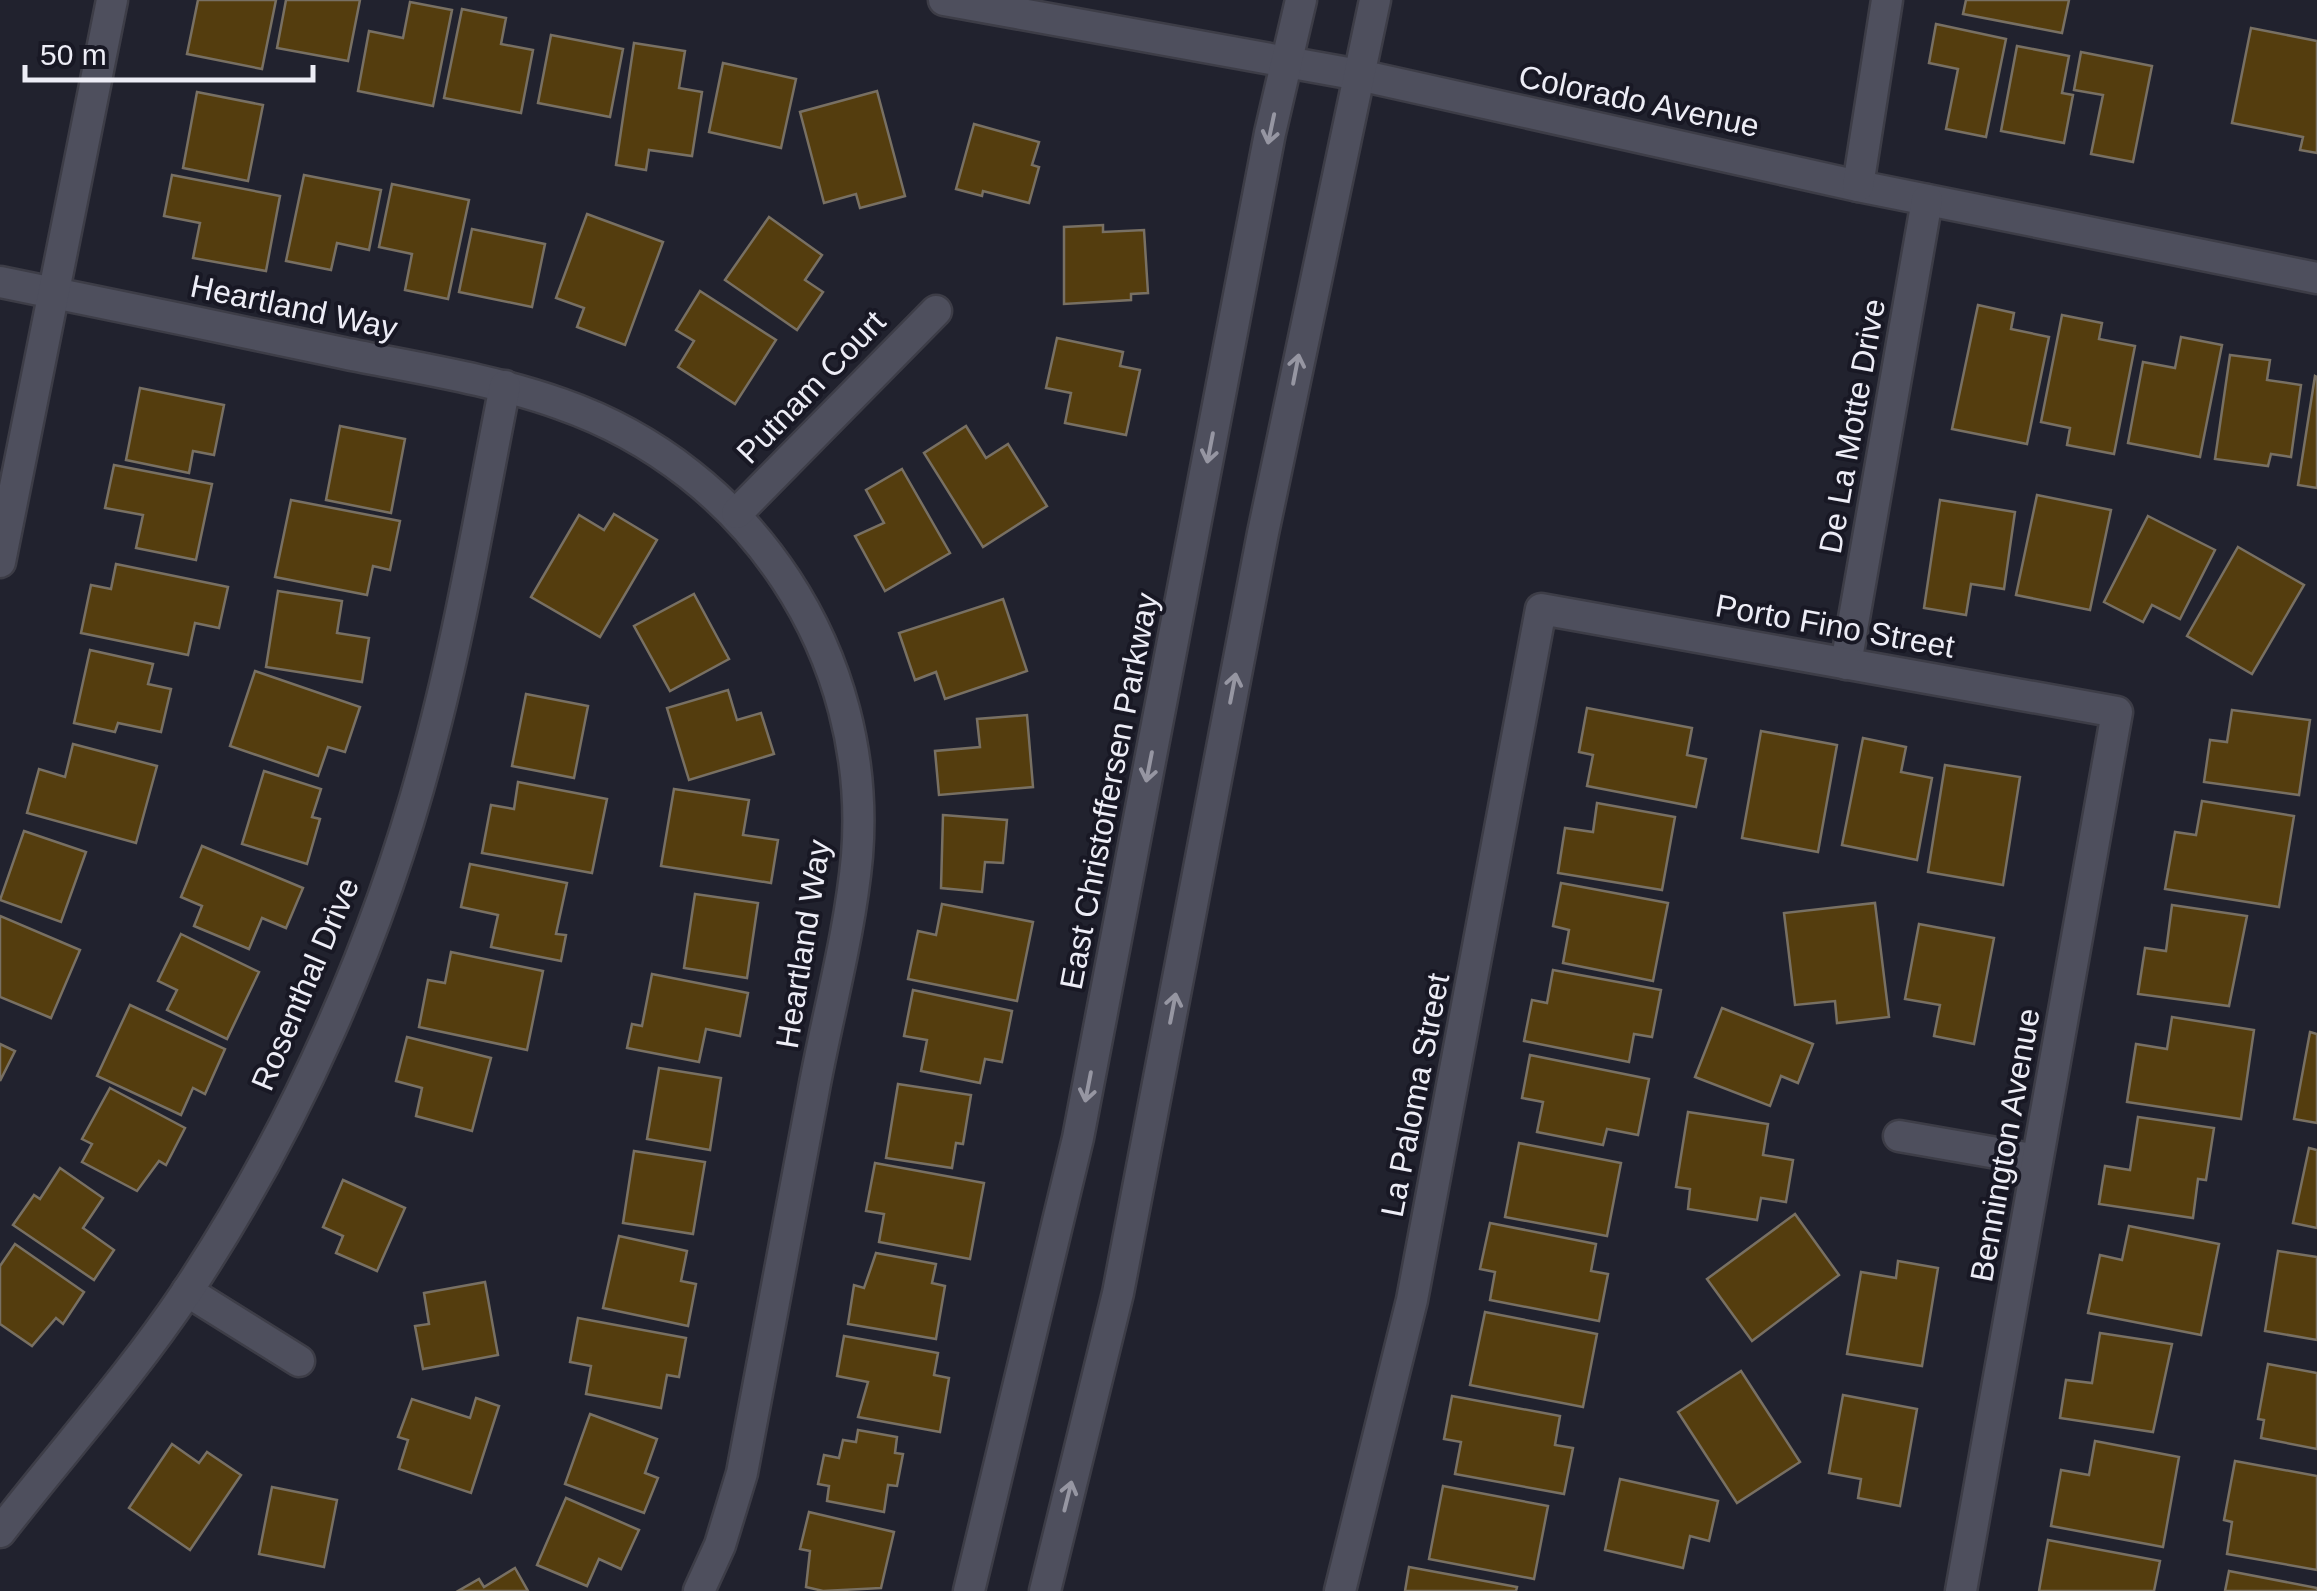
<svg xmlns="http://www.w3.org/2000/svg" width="2317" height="1591" font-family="Arial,sans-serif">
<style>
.building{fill:#543d0e;stroke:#787063;stroke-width:2.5}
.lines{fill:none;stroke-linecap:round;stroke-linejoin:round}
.street-casing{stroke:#3d3d47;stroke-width:35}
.secondary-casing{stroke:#3d3d47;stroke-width:35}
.street{stroke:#4e4f5d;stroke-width:30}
.secondary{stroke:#4e4f5d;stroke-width:30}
.oneway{stroke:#9696a2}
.labels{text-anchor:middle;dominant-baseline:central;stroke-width:8;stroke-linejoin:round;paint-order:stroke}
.street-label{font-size:32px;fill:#ededf6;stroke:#181824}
</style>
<rect width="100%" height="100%" fill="#21222e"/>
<g class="building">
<path d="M198 0H276L262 69 187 54Z"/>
<path d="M286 0H360L348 61 277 48Z"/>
<path d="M1966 0H2069L2062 33 1963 14Z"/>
<path d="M410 2 452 10 433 106 358 91 369 31 403 38Z"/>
<path d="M462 9 506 18 501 44 533 50 521 113 444 98Z"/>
<path d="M1936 24 2006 39 1986 137 1946 129 1958 69 1929 63Z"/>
<path d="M2251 28 2317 41V153L2300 150 2303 137 2232 123Z"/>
<path d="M551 35 623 49 610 117 538 103Z"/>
<path d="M634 43 685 51 679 88 702 92 692 156 649 150 646 170 616 165Z"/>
<path d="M2017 46 2069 56 2062 93 2073 95 2064 143 2001 131Z"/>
<path d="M2081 52 2152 66 2133 162 2091 154 2103 95 2074 90Z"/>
<path d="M723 63 796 79 781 148 709 132Z"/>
<path d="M877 91 905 196 860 208 856 194 824 203 800 112Z"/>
<path d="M197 92 263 105 248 181 183 168Z"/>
<path d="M974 124 1039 142 1032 165 1039 167 1029 203 983 191 982 196 956 189Z"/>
<path d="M172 175 280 196 266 271 193 258 200 223 164 216Z"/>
<path d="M304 175 381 190 369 250 337 243 331 270 286 261Z"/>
<path d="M392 184 469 200 448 299 405 290 412 254 379 247Z"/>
<path d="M587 214 663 242 625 345 577 327 584 308 556 298Z"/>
<path d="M769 217 822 255 805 280 823 292 797 330 725 280Z"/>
<path d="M1103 225V232L1144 230 1148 293 1131 294V300L1064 304V227Z"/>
<path d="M472 229 545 244 532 307 459 292Z"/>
<path d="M700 291 776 340 735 404 678 367 694 341 676 330Z"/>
<path d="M1978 305 2014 313 2011 329 2049 337 2027 444 1952 429Z"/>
<path d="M2062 315 2102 323 2099 339 2135 346 2114 454 2067 445 2070 428 2041 422Z"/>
<path d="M2181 337 2222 345 2200 457 2128 443 2143 362 2175 368Z"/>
<path d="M1057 338 1123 352 1120 366 1140 370 1126 435 1065 423 1071 393 1046 388Z"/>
<path d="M2230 355 2270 360 2267 380 2301 385 2291 457 2271 454 2268 466 2215 459Z"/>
<path d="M2315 376 2317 377V488L2298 485Z"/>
<path d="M140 388 224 405 214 455 193 451 189 473 126 460Z"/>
<path d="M340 426 405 439 391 513 326 500Z"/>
<path d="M966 426 986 458 1008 444 1047 506 983 547 924 453Z"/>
<path d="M114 465 212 484 196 560 136 548 143 515 105 508Z"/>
<path d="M902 469 950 553 885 591 855 536 884 523 866 490Z"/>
<path d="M2037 495 2111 510 2090 610 2016 595Z"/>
<path d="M291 500 400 521 390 570 373 566 367 595 275 577Z"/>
<path d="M1940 500 2015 512 2004 589 1971 584 1966 615 1924 608Z"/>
<path d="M614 514 657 540 600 637 531 597 579 515 604 530Z"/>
<path d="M2148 516 2215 550 2180 619 2152 605 2143 622 2104 602Z"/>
<path d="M2238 547 2304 585 2252 674 2187 636Z"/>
<path d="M116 564 228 587 219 628 195 623 188 655 81 633 91 585 111 589Z"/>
<path d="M278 591 342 601 337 633 369 638 362 682 266 667Z"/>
<path d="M694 594 729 659 670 691 634 626Z"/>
<path d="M1003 599 1027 671 945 699 936 672 915 680 899 633Z"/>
<path d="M90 650 153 664 148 684 171 689 161 732 118 723 115 732 74 723Z"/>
<path d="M255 671 360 707 345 752 328 747 318 776 230 746Z"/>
<path d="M728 690 737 720 761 713 774 754 689 780 667 708Z"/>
<path d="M526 694 588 706 574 778 512 766Z"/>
<path d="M1587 708 1692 728 1687 755 1706 759 1696 807 1587 786 1593 755 1579 752Z"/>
<path d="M2232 710 2310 720 2299 795 2204 782 2210 740 2227 742Z"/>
<path d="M1027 715 1033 787 939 795 935 751 980 747 977 719Z"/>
<path d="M1761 731 1837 745 1818 852 1742 838Z"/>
<path d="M1863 738 1906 747 1901 772 1932 778 1917 860 1842 845Z"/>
<path d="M73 744 157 766 136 843 27 813 39 769 65 777Z"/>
<path d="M1945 765 2020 777 2003 885 1928 872Z"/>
<path d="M264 771 321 789 312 817 320 819 307 864 242 844Z"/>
<path d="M518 782 607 799 592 873 482 853 491 805 514 809Z"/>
<path d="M674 789 749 800 743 835 778 840 771 883 661 866Z"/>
<path d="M2202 801 2294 816 2279 907 2165 889 2175 832 2196 835Z"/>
<path d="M1597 803 1675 817 1662 890 1558 873 1565 828 1593 832Z"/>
<path d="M943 815 1007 820 1003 863 985 862 982 892 941 888Z"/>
<path d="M24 831 86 852 61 922 0 900Z"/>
<path d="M202 846 303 888 286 928 262 918 249 949 194 926 202 906 181 897Z"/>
<path d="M470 864 567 883 556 934 566 935 561 961 491 947 498 915 461 907Z"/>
<path d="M1561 883 1668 903 1653 981 1563 963 1569 930 1553 926Z"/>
<path d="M695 894 758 903 747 978 684 968Z"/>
<path d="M1875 903 1889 1017 1837 1023 1835 1001 1795 1005 1784 913Z"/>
<path d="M942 904 1033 922 1017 1001 908 979 918 931 936 935Z"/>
<path d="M2172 905 2247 916 2229 1006 2138 994 2145 948 2166 951Z"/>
<path d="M0 916 80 950 51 1018 0 997Z"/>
<path d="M1919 924 1994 938 1974 1044 1934 1036 1940 1005 1905 999Z"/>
<path d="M181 934 259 972 227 1039 167 1010 177 990 158 981Z"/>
<path d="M451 952 543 971 527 1050 419 1027 428 980 445 983Z"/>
<path d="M1553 970 1661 990 1652 1037 1634 1034 1629 1062 1524 1041 1532 1000 1547 1003Z"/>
<path d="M652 974 748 993 740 1036 706 1029 699 1062 627 1048 632 1024 642 1026Z"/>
<path d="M913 990 1012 1011 1002 1062 985 1059 980 1083 921 1071 927 1040 904 1036Z"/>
<path d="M130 1005 225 1049 205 1094 193 1088 181 1115 97 1076Z"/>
<path d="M1722 1008 1813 1044 1798 1083 1781 1076 1770 1106 1695 1077Z"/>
<path d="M2172 1017 2254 1030 2241 1119 2127 1102 2136 1044 2167 1049Z"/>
<path d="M2310 1032 2317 1034V1123L2294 1119Z"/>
<path d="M407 1037 491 1058 472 1131 416 1116 422 1088 396 1081Z"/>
<path d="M0 1044 15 1051 0 1081Z"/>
<path d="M1530 1055 1649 1079 1638 1135 1607 1129 1603 1145 1537 1132 1543 1102 1522 1098Z"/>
<path d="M659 1068 721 1078 710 1150 647 1139Z"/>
<path d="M898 1084 971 1095 963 1144 956 1143 952 1168 886 1158Z"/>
<path d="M110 1088 185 1128 166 1165 159 1161 137 1191 82 1162 92 1144 82 1139Z"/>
<path d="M1688 1112 1768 1124 1763 1155 1793 1160 1786 1202 1761 1198 1757 1220 1688 1209 1690 1189 1676 1187Z"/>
<path d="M2138 1117 2214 1128 2206 1180 2198 1179 2193 1218 2099 1204 2105 1166 2130 1170Z"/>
<path d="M1519 1143 1621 1163 1607 1236 1505 1217Z"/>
<path d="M2309 1148 2317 1150V1228L2293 1223Z"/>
<path d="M634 1151 705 1162 693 1234 623 1223Z"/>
<path d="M875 1163 984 1183 970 1259 879 1242 884 1214 866 1211Z"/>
<path d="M60 1168 103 1198 83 1228 114 1250 94 1280 13 1225 34 1195 40 1199Z"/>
<path d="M343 1180 405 1208 377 1271 336 1253 343 1236 323 1227Z"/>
<path d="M1795 1214 1839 1275 1752 1341 1707 1279Z"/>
<path d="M1490 1223 1596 1244 1591 1271 1608 1274 1599 1321 1490 1300 1495 1272 1480 1269Z"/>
<path d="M2129 1226 2219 1244 2201 1335 2088 1313 2100 1255 2122 1260Z"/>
<path d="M619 1236 687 1251 681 1281 696 1284 688 1326 603 1308Z"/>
<path d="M15 1244 84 1292 63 1324 56 1318 32 1346 0 1324V1266Z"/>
<path d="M2278 1251 2317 1257V1340L2265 1331Z"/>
<path d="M876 1253 936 1264 932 1283 945 1286 936 1339 848 1324 854 1285 864 1288Z"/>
<path d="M1898 1261 1938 1268 1922 1366 1847 1354 1861 1272 1896 1278Z"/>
<path d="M485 1282 498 1355 423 1369 415 1326 429 1324 424 1293Z"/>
<path d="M1485 1312 1597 1334 1583 1407 1470 1385Z"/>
<path d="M578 1318 686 1338 679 1377 667 1375 661 1408 586 1394 591 1366 570 1362Z"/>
<path d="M2100 1333 2172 1344 2153 1432 2060 1418 2066 1380 2092 1383Z"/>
<path d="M844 1336 938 1353 934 1375 949 1378 940 1432 858 1417 868 1382 837 1376Z"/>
<path d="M2268 1364 2317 1373V1449L2261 1438 2264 1420 2258 1419Z"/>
<path d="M1741 1371 1800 1462 1737 1503 1678 1412Z"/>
<path d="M1843 1395 1917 1409 1900 1506 1858 1498 1861 1479 1829 1473Z"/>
<path d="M1452 1396 1560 1416 1555 1445 1573 1448 1564 1494 1455 1474 1461 1442 1444 1439Z"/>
<path d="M476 1398 499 1406 471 1493 399 1469 408 1440 398 1437 412 1399 470 1418Z"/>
<path d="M590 1414 657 1439 645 1473 658 1478 644 1513 565 1484Z"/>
<path d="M858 1430 897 1437 895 1453 903 1454 897 1486 888 1485 884 1512 827 1501 829 1486 818 1484 824 1455 839 1458 843 1440 856 1442Z"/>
<path d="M2095 1441 2179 1457 2163 1547 2051 1526 2061 1470 2089 1475Z"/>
<path d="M172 1444 199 1463 207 1452 241 1475 190 1550 129 1508Z"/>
<path d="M2235 1461 2317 1476V1570L2227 1554 2232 1522 2224 1520Z"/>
<path d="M1620 1479 1718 1501 1709 1541 1690 1536 1683 1568 1605 1550Z"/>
<path d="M1443 1486 1548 1506 1534 1579 1429 1559Z"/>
<path d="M272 1487 337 1500 324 1567 259 1554Z"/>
<path d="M566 1498 639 1530 621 1569 599 1559 587 1586 537 1565Z"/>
<path d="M809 1512 894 1532 881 1588 823 1591 806 1587 810 1551 800 1549Z"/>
<path d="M2048 1540 2160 1561 2154 1591H2039Z"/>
<path d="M1409 1567 1517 1587 1516 1591H1405Z"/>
<path d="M515 1568 528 1591H458L479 1579 484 1587Z"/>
<path d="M2229 1571 2317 1588V1591H2225Z"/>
</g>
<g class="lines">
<g class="street-casing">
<g id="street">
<path d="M944 0 1359 75 1858 186 2317 278"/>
<path d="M1858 186 1887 0"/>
<path d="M0 282C114 305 229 329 343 353 416 368 491 379 561 404 750 470 873 655 857 856 850 935 827 1016 813 1094 789 1220 766 1347 742 1473L720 1545 699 1591"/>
<path d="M737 513 936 311"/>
<path d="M0 562 112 0"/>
<path d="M1846 664 1927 200"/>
<path d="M1899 1136 2037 1160"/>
<path d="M187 1291 299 1361"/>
<path d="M0 1532C62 1452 129 1378 186 1293 295 1129 379 940 429 749 461 630 481 507 505 386"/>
<path d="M1340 1591 1412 1300 1541 609 2117 712 1961 1591"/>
</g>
</g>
<g class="secondary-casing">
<g id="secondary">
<path d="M969 1591 1078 1138 1270 133 1301 0"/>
<path d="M1045 1591 1118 1293 1263 533 1375 0"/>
</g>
</g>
<use href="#street" class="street"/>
<use href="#secondary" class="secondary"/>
</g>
<defs><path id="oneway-shaft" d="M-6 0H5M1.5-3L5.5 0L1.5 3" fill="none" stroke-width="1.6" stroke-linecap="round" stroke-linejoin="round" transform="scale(2.5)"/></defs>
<g class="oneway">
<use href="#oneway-shaft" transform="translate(1271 129) rotate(102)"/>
<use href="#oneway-shaft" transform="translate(1296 369) rotate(-79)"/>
<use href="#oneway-shaft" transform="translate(1210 448) rotate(101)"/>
<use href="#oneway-shaft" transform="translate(1233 688) rotate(-79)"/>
<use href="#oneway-shaft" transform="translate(1149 767) rotate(101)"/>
<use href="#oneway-shaft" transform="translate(1173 1008) rotate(-79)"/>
<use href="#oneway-shaft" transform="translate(1088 1087) rotate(101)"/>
<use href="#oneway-shaft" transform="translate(1068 1496) rotate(-76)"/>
</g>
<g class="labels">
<g class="street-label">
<text transform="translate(1639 101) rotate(12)">Colorado Avenue</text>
<text transform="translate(294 307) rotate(12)">Heartland Way</text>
<text transform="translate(811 387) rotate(-46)">Putnam Court</text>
<text transform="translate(1852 426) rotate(-80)">De La Motte Drive</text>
<text transform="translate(1835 626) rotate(10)">Porto Fino Street</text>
<text transform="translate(1109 791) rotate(-79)">East Christoffersen Parkway</text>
<text transform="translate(803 944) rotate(-81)">Heartland Way</text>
<text transform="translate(305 984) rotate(-67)">Rosenthal Drive</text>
<text transform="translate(1415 1095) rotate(-79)">La Paloma Street</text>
<text transform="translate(2005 1145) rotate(-80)">Bennington Avenue</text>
</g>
</g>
<path d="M25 65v15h288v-15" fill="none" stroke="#ededf6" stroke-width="5"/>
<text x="40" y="65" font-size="30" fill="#ededf6" stroke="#181824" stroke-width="8" paint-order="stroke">50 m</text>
</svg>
